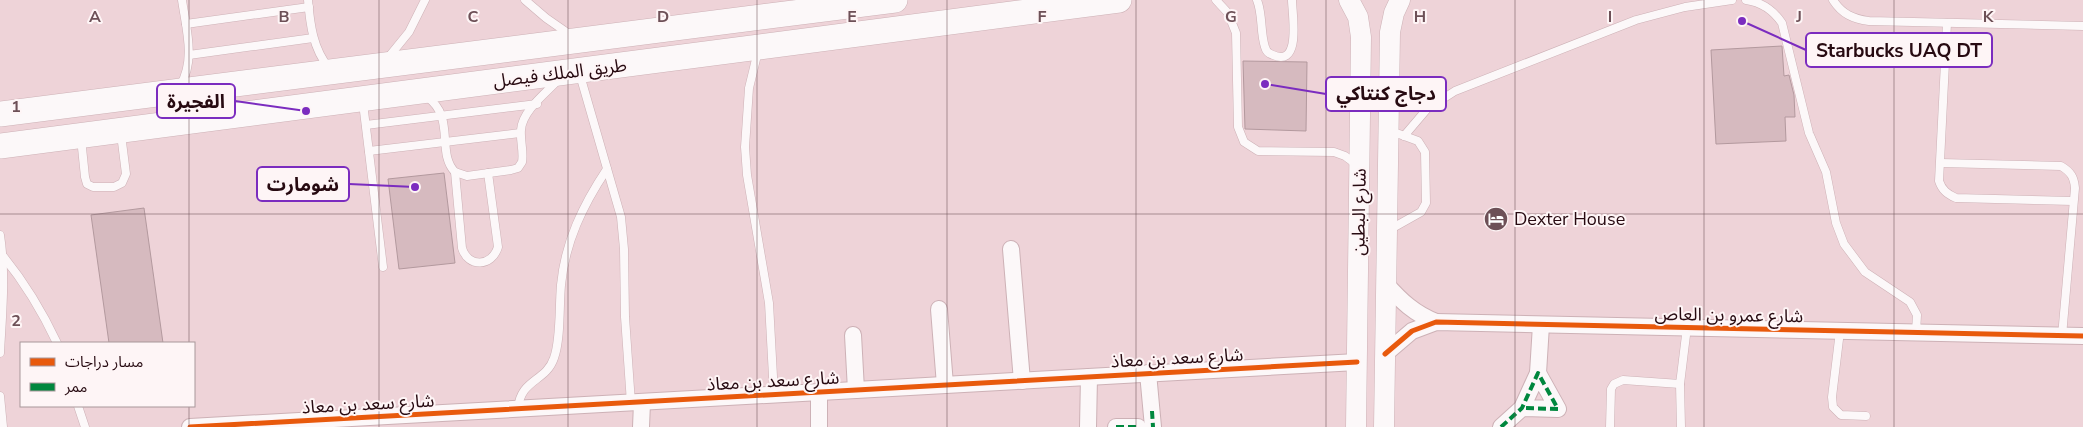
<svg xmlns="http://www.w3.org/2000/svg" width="2083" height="427" font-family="'Nunito Sans','Noto Sans Arabic',sans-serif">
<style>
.building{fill:#d6babf;stroke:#b3999e}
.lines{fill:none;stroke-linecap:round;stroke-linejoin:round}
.service-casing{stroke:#cdb1b6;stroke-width:9}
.minor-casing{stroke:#cdb1b6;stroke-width:18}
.tertiary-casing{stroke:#cdb1b6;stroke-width:21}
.primary-casing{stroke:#cdb1b6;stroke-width:26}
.service{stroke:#fcf8f9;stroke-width:8}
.minor{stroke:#fcf8f9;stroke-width:16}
.tertiary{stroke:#fcf8f9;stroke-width:20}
.primary{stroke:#fcf8f9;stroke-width:25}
.quiet{stroke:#00873e;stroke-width:4;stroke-dasharray:8 4;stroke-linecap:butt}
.cycleway-casing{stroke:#fef5f6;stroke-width:8}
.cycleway{stroke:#e8590c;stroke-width:5}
.grid{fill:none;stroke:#6d5057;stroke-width:1;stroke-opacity:0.55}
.labels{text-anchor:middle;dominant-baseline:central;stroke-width:4;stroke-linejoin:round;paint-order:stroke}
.street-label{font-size:18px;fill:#270a11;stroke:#fef5f6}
.poi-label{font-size:18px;fill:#270a11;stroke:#fef5f6;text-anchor:start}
.grid-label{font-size:16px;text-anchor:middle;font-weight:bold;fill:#6d5057;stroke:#fef5f6;stroke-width:4;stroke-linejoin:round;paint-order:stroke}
.leader{fill:none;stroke:#7b2cbf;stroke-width:2}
.callout-dot{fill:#7b2cbf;stroke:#fef5f6;stroke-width:2}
.callout{fill:#fef5f6;stroke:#7b2cbf;stroke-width:2}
.callout-label{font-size:19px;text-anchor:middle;font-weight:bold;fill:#270a11}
</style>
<rect width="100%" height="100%" fill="#eed3d8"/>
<g class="building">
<path d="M1782 46 1784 76 1789 75 1794 95 1795 117H1785L1786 141 1716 144 1711 50Z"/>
<path d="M1243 61 1307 62 1306 131 1245 129Z"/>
<path d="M444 173 455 263 399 269 388 179Z"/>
<path d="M144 208 163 343H109L91 215Z"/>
</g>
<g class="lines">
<g class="service-casing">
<g id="service">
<path d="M308 0C310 24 313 49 329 68"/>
<path d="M525 0 546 18 569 34"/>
<path d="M1216 0 1228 13 1236 33 1238 127 1244 142 1258 151 1334 152 1345 156 1357 165"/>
<path d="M1257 0C1263 15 1260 32 1265 47 1266 51 1269 54 1273 55 1302 68 1292 13 1292 0"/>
<path d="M1746 0C1762 2 1773 10 1782 23L1809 133 1826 172 1836 223 1844 244 1865 272 1910 302 1917 315 1916 332"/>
<path d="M1833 0C1842 14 1853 19 1869 21L2083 26"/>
<path d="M1947 23 1939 181C1942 190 1947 194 1956 198L2073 201"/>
<path d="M186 24 309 7"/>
<path d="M758 51 749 88 745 147 747 175 769 303 774 395"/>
<path d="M189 55 313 38"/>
<path d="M387 59 409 32 425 0"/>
<path d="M580 75 621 217 624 249 625 317 631 403"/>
<path d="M180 86C196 60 186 28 182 0"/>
<path d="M427 97C456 117 436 153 455 172L467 176 511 170 518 168 522 162C524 152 520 141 521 130 522 111 546 93 558 80"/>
<path d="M363 103 383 267"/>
<path d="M366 125 537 104"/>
<path d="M1404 136 1427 109 1455 91 1636 20 1685 7 1732 0"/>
<path d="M81 138 85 177 87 184 93 187H114L122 183 126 174 121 134"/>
<path d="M369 151 520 133"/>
<path d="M1941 163 2061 166C2071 172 2074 177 2075 188L2062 336"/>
<path d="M455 172 462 248C468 268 492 267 498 247L488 173"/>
<path d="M1389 230 1421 212 1426 203 1425 152 1418 141 1399 134"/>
<path d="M0 235C6 275 2 313 0 353"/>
<path d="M3 256C25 283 42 311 57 343"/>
<path d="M1840 331 1832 397 1833 407 1841 415 1866 416"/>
<path d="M0 396 3 427"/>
<path d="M78 406 85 427"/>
<path d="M518 409C520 379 546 382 554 358 561 339 559 306 561 285 565 242 583 205 607 169"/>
<path d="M1610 427 1611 389 1614 384 1623 380 1680 384"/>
<path d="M1681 427 1680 384 1687 327"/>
</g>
</g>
<g class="minor-casing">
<g id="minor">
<path d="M1011 249 1022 381"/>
<path d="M1386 284C1401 301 1415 314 1436 322"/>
<path d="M939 309 945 385"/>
<path d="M853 335 856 390"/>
<path d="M1385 354 1412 331 1436 322 2083 336"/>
<path d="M1148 373 1153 427"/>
<path d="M1538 373 1541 325"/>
<path d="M819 392V427"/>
<path d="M190 427 1357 362"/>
<path d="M641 427 642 403"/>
<path d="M1088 427 1089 377"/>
<path d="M1116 427H1138"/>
<path d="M1501 427 1522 408 1538 373 1558 409 1522 408"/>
</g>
</g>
<g class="tertiary-casing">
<g id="tertiary">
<path d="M1349 0 1358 17 1361 37 1356 427"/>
<path d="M1384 427 1390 32 1394 13 1400 0"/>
</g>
</g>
<g class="primary-casing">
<g id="primary">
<path d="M0 114 895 0"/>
<path d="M0 146 1119 0"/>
</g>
</g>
<use href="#service" class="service"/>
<use href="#minor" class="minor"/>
<use href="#tertiary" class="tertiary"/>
<use href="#primary" class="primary"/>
<g class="quiet">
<path d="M1152 411 1153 427"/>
<path d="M1116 427H1138"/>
<path d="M1501 427 1522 408 1538 373 1558 409 1522 408"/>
</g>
<g class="cycleway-casing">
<g id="cycleway">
<path d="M1385 354 1412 331 1436 322 2083 336"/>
<path d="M190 427 1357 362"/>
</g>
</g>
<use href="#cycleway" class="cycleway"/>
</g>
<path class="grid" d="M189 0V343M379 0V427M568 0V427M757 0V427M947 0V427M1136 0V427M1326 0V427M1515 0V427M1704 0V427M1894 0V427M0 214H2083M189 406V427"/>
<defs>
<g id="hotel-disc" transform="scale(1.25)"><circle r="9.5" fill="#6d5057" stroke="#fef5f6"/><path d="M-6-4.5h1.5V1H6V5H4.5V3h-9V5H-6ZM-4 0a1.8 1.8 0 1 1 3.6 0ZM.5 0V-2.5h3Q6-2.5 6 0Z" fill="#fff"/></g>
</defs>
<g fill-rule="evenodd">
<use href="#hotel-disc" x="1496" y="219"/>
</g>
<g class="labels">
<g class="street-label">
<text transform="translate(560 73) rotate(-7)">طريق الملك فيصل</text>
<text transform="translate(1359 212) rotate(-89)">شارع البطين</text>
<text transform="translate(1729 315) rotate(1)">شارع عمرو بن العاص</text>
<text transform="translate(1177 358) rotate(-3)">شارع سعد بن معاذ</text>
<text transform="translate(773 381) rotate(-3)">شارع سعد بن معاذ</text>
<text transform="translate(368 404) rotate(-3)">شارع سعد بن معاذ</text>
</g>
<g class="poi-label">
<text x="1514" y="219">Dexter House</text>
</g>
</g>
<g class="grid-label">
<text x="95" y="22">A</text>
<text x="284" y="22">B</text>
<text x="473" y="22">C</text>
<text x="663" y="22">D</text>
<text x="852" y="22">E</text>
<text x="1042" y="22">F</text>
<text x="1231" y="22">G</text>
<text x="1420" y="22">H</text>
<text x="1610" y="22">I</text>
<text x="1799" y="22">J</text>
<text x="1988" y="22">K</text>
<text x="16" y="112">1</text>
<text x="16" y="326">2</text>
</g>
<path class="leader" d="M1742 21L1806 50M1265 84L1326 94M306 111L235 101M415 187L349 184"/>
<g class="callout-dot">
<circle cx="1742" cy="21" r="5"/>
<circle cx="1265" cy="84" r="5"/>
<circle cx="306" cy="111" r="5"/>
<circle cx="415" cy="187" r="5"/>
</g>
<g class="callout">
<rect x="1806" y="33" width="186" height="34" rx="5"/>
<rect x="1326" y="77" width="120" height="34" rx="5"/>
<rect x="157" y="84" width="78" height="34" rx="5"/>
<rect x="257" y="167" width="92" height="34" rx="5"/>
</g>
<g class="callout-label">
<text x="1899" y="57">Starbucks UAQ DT</text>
<text x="1386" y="100">دجاج كنتاكي</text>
<text x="196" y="108">الفجيرة</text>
<text x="303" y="191">شومارت</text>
</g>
<rect x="20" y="342" width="175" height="65" fill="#fef5f6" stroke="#a8979a"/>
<rect x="30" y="358" width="25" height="8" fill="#e8590c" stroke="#a8979a"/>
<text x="65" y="367" font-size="15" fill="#270a11">مسار دراجات</text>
<rect x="30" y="383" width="25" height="8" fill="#00873e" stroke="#a8979a"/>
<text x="65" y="392" font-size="15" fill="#270a11">ممر</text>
</svg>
